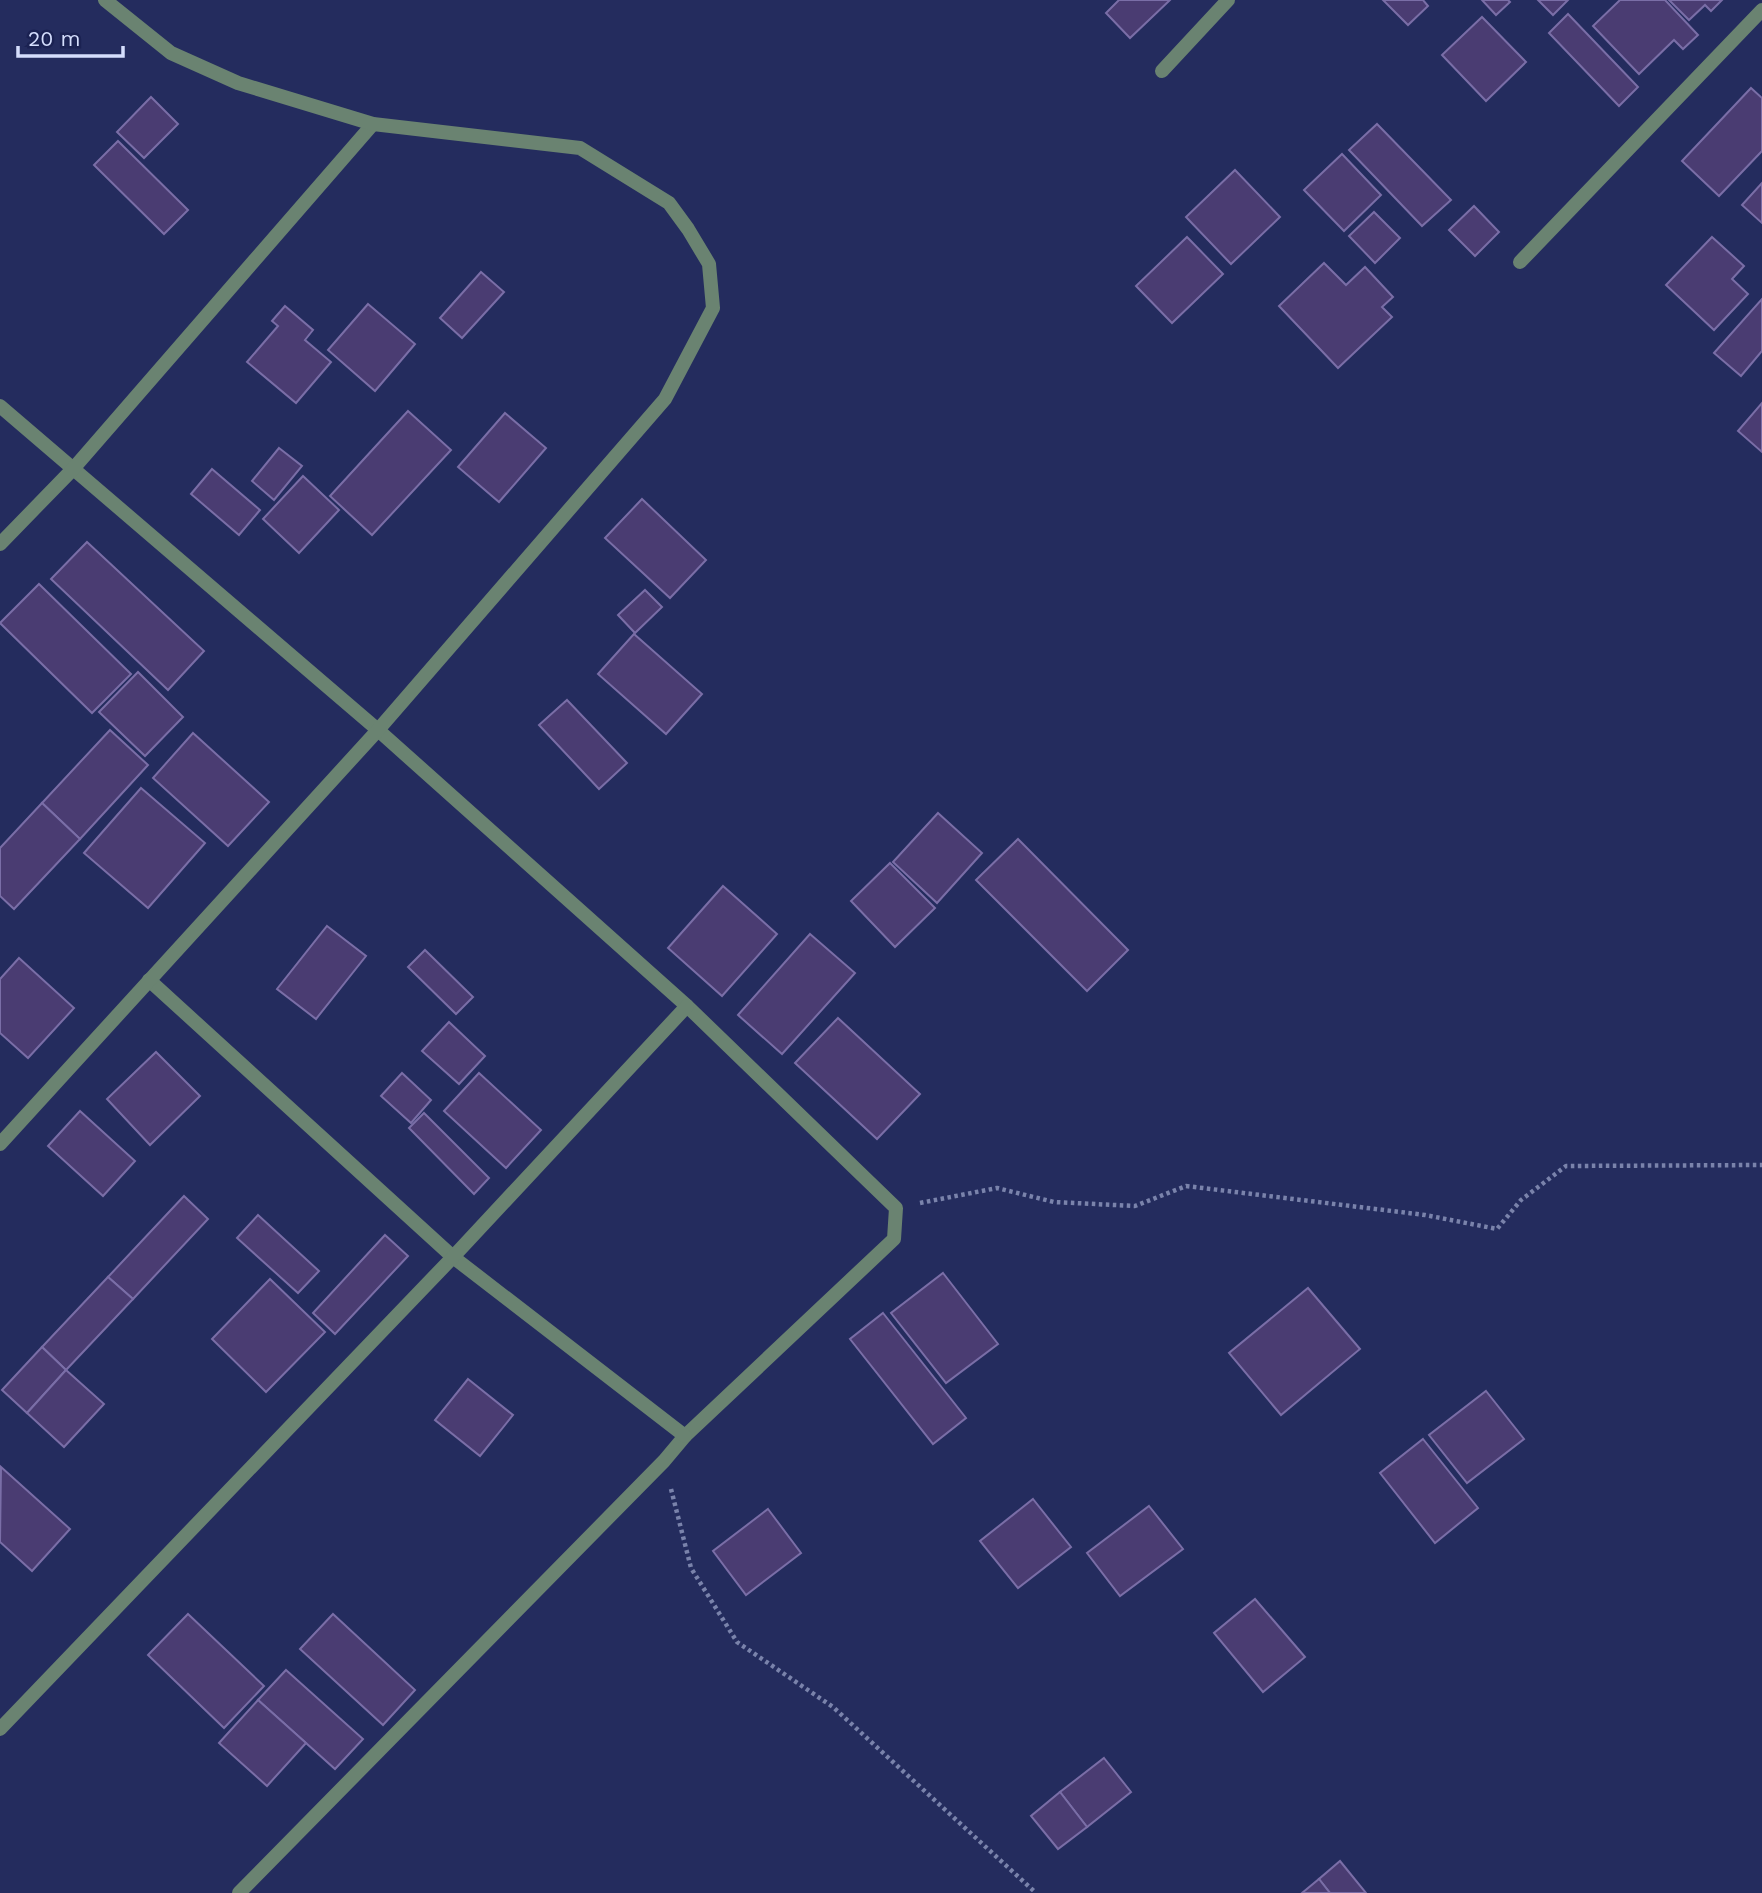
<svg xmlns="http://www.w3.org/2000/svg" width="1762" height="1893" font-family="'Work Sans',sans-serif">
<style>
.building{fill:#4a3c72;stroke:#7a6ea7;stroke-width:2}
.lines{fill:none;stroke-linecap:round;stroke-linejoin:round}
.path{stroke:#7a83ab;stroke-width:4.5;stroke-dasharray:3.5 3.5;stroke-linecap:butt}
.minor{stroke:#6a8371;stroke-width:14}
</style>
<rect width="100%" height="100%" fill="#242c5e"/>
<g class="building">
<path d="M1119 0H1170L1130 38 1106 13Z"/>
<path d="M1383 0H1423L1428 6 1408 25Z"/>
<path d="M1482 0H1508L1510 2 1496 15Z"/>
<path d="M1538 0H1568L1553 15Z"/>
<path d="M1620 0H1665L1698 35 1683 49 1674 40 1639 74 1593 26Z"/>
<path d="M1669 0H1722L1711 11 1705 5 1689 20Z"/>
<path d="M1568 14 1638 87 1619 106 1549 33Z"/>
<path d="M1482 17 1526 62 1486 101 1442 55Z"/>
<path d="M1751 88 1762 98V151L1719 196 1682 161Z"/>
<path d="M151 97 178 124 144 158 117 132Z"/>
<path d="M1377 124 1451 200 1422 226 1349 150Z"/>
<path d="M118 141 188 210 164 234 94 165Z"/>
<path d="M1342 154 1381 195 1344 231 1304 190Z"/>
<path d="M1235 170 1280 217 1231 264 1186 217Z"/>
<path d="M1762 183V223L1742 205Z"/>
<path d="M1474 206 1499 232 1475 256 1449 230Z"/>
<path d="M1374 212 1400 238 1375 263 1349 236Z"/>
<path d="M1187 237 1223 274 1172 323 1136 286Z"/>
<path d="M1712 237 1744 266 1732 279 1748 294 1714 330 1666 285Z"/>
<path d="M1324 263 1346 285 1365 267 1393 297 1382 307 1392 317 1338 368 1279 306Z"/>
<path d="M481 272 504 292 462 338 440 318Z"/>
<path d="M1762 299V351L1741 376 1714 353Z"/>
<path d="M368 304 415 344 375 391 328 350Z"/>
<path d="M285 306 313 330 305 340 331 362 296 403 247 362 278 326 272 321Z"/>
<path d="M1762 403V452L1738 431Z"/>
<path d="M408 411 451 450 372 535 330 496Z"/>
<path d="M505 413 546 448 499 502 458 467Z"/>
<path d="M279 448 302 466 274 500 252 481Z"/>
<path d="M212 469 260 510 239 535 191 494Z"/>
<path d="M303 476 339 510 299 553 263 519Z"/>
<path d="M642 499 706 560 670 598 605 538Z"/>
<path d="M87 542 204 651 168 690 51 579Z"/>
<path d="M39 584 131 674 92 713 0 623Z"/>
<path d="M645 590 662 607 635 633 618 615Z"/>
<path d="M634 634 702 694 666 734 598 674Z"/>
<path d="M138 672 183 717 145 756 99 712Z"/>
<path d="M567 700 627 763 599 789 539 725Z"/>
<path d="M110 730 148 765 80 839 42 803Z"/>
<path d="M193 733 269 802 228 846 153 778Z"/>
<path d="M141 788 205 843 148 908 84 853Z"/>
<path d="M42 803 80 839 14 909 0 896V848Z"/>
<path d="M938 813 982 853 937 903 893 862Z"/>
<path d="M1018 839 1128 950 1087 991 976 880Z"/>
<path d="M890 863 935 908 895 947 851 901Z"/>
<path d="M723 886 777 934 722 996 668 948Z"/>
<path d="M327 926 366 956 316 1019 277 989Z"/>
<path d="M810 934 855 973 782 1054 738 1015Z"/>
<path d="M425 950 473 997 456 1014 408 967Z"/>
<path d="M19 958 74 1008 28 1058 0 1033V979Z"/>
<path d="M838 1018 920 1094 877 1139 795 1063Z"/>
<path d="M449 1022 485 1056 459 1084 422 1051Z"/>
<path d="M156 1052 200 1096 150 1145 107 1099Z"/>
<path d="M402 1073 431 1100 411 1123 381 1096Z"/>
<path d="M479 1073 541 1130 506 1168 444 1111Z"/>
<path d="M80 1111 135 1161 103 1196 48 1146Z"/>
<path d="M424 1113 489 1178 474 1194 409 1128Z"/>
<path d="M184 1196 208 1219 133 1299 108 1277Z"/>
<path d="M258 1215 319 1271 298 1293 237 1238Z"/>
<path d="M385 1235 408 1256 335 1334 313 1313Z"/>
<path d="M943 1273 998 1344 946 1383 891 1313Z"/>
<path d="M108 1277 133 1299 66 1370 42 1347Z"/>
<path d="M270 1279 325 1332 266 1392 212 1339Z"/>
<path d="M1308 1288 1360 1349 1281 1415 1229 1353Z"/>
<path d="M883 1313 966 1418 933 1444 850 1339Z"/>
<path d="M42 1347 66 1370 27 1413 2 1390Z"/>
<path d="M66 1370 104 1404 64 1447 27 1413Z"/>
<path d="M468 1379 513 1415 480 1456 435 1420Z"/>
<path d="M1486 1391 1524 1439 1467 1483 1429 1435Z"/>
<path d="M1423 1439 1478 1508 1435 1543 1380 1473Z"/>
<path d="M1 1467 70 1529 32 1571 0 1542Z"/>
<path d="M1033 1499 1071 1547 1018 1588 980 1541Z"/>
<path d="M1149 1506 1183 1549 1120 1596 1087 1553Z"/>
<path d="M768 1509 801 1553 746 1595 713 1551Z"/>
<path d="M1255 1599 1305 1657 1263 1692 1214 1633Z"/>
<path d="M188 1614 264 1686 224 1728 148 1655Z"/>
<path d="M333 1614 415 1690 383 1725 300 1649Z"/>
<path d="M286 1670 363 1739 335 1769 258 1700Z"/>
<path d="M258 1700 306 1743 267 1786 219 1743Z"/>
<path d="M1104 1758 1131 1792 1087 1827 1060 1792Z"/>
<path d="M1060 1792 1087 1827 1058 1849 1031 1816Z"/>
<path d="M1340 1861 1366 1893H1330L1319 1879Z"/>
<path d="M1319 1879 1330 1893H1302Z"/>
</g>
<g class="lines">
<g class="path">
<path d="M920 1203 997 1188 1054 1202 1135 1206 1186 1186 1425 1215 1497 1229 1521 1200 1566 1166 1762 1165"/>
<path d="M671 1489 691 1568 737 1642 833 1707 1036 1893"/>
</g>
<g class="minor">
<path d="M1162 71 1228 0"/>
<path d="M1520 262 1762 10"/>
<path d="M0 406 378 730 687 1006 896 1208 894 1239 685 1436 664 1461 239 1893"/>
<path d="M0 544 73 469 373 124"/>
<path d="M149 980 453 1257 685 1436"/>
<path d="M0 1144 378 730 665 399 713 308 709 264 688 229 669 203 580 148 373 124 238 83 171 53 105 0"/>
<path d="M0 1729 453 1257 687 1006"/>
</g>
</g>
<path d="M18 46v10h105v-10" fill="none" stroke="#d5defd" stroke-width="3.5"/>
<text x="28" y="46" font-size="21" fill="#d5defd" stroke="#1b2252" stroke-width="5" paint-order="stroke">20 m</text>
</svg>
